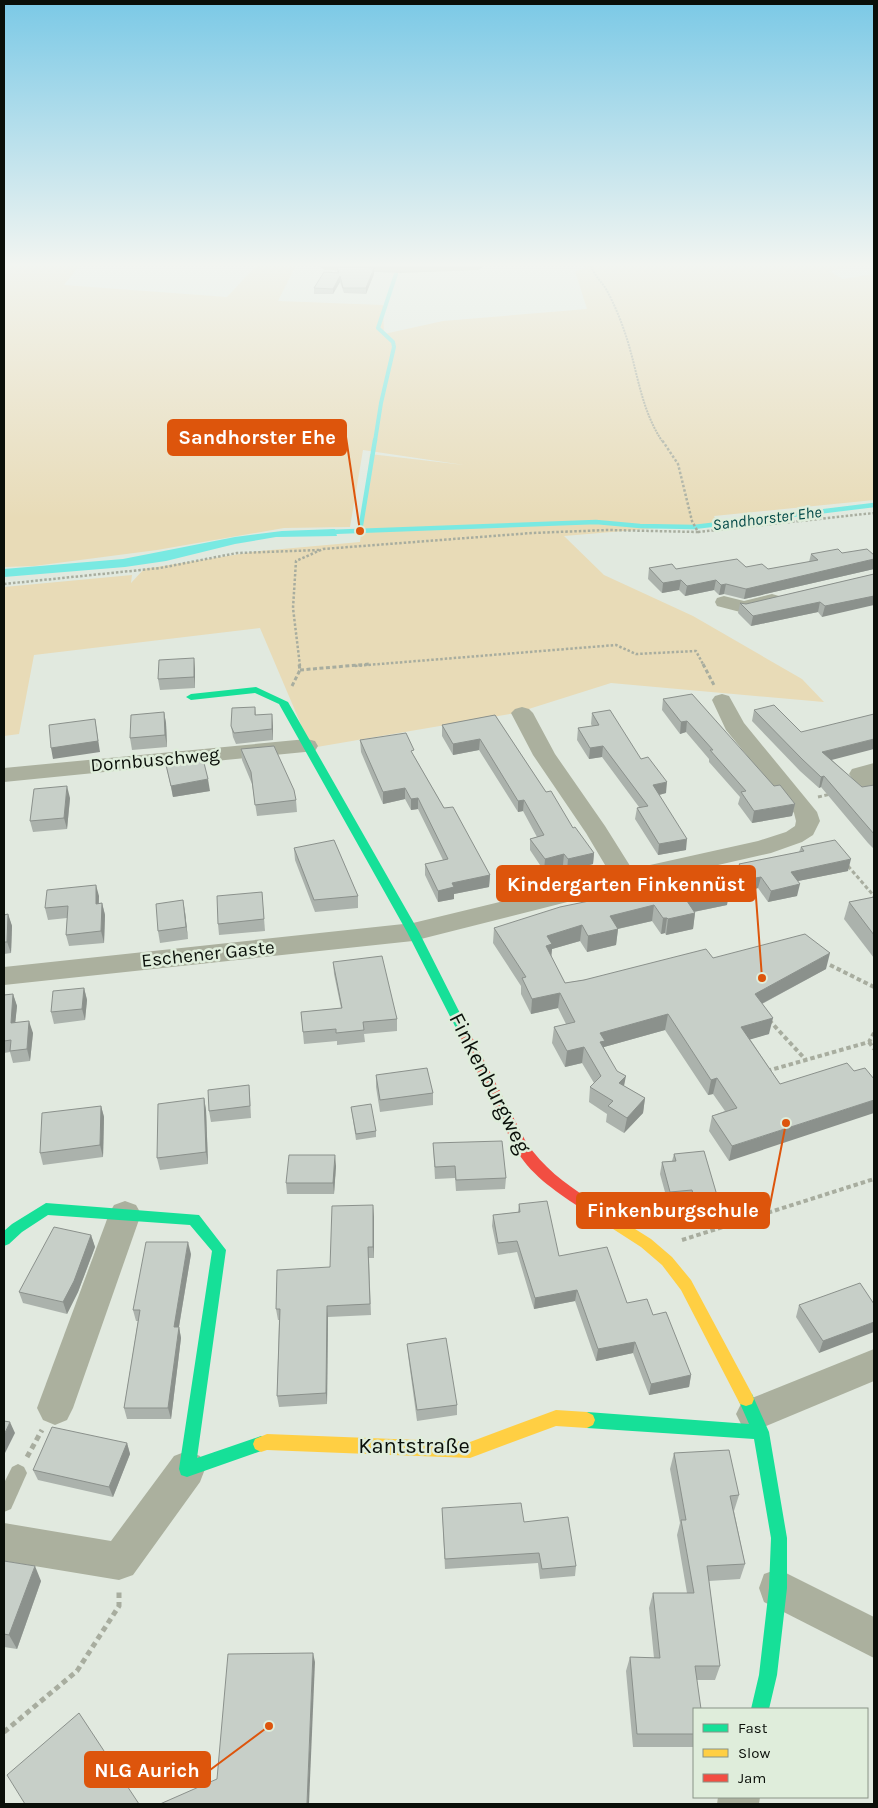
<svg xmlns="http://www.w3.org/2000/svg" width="878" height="1808" font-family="Karla,sans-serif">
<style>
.green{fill:#e8dbb7}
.water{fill:#79e9e2}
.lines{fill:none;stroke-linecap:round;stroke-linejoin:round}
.stream-far1{stroke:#79e9e2;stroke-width:4}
.stream{stroke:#79e9e2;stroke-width:4.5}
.path-far4{stroke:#a8ad9f;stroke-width:2;stroke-dasharray:2 1;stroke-linecap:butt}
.path-far3{stroke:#a8ad9f;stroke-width:2.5;stroke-dasharray:2.5 2;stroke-linecap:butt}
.path-far2{stroke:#a8ad9f;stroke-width:3;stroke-dasharray:4 2.5;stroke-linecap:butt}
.path-far1{stroke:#a8ad9f;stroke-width:4;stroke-dasharray:4.5 3;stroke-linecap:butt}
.path{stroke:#a8ad9f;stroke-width:5;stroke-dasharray:5.5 4;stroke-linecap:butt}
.lane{fill:#abb09e;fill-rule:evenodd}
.street{fill:#abb09e;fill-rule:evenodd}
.fast{fill:#16e098;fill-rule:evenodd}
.slow{fill:#ffcf43;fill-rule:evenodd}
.jam{fill:#f24e42;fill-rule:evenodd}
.wall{fill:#abb2ac}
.shaded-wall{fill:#8b918c}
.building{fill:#c7cfc8;stroke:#8b918c}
.labels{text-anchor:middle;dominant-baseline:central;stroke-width:5;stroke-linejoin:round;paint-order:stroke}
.far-water-label{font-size:16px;font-style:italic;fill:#004846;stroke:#dfeddb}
.street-label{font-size:19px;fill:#0a0f09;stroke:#dfeddb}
.near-street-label{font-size:22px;fill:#0a0f09;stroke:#dfeddb}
.leader{fill:none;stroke:#dd550c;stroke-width:2}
.callout-dot{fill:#dd550c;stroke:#dfeddb;stroke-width:2}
.callout{fill:#dd550c;stroke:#dd550c;stroke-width:2}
.callout-label{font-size:20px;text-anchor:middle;font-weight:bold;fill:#fff}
</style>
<rect width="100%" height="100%" fill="#e1e9df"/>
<path class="green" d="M4 266H79L64 285 227 297 256 266 295 267 278 301 383 305 384 334 443 321 587 309 575 271 585 269 584 266H857L829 271 843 279 874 274V500L714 516 718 523 564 536 604 575 693 616 802 679 824 702 611 683 516 713 311 748 260 628 34 655 19 734 4 736V587L132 575 131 583 144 569 260 551 360 542 370 454 464 465 363 450 350 527 284 528 157 550 34 566 4 567Z"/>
<path class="water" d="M335 529 337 536 276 537 235 544 166 561 125 567 4 577V569L123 559 235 537 282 531Z"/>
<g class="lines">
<path class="stream-far1" d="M375 441 381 403 394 347 393 342 378 328 396 274"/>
<g class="stream">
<path d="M360 531 375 440"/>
<path d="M330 532 596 522 640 526 694 527 874 505"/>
</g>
<path class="path-far4" d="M591 266C594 275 601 281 606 289 614 303 622 323 627 339 638 374 641 409 662 441"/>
<g class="path-far3">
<path d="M698 532 874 513"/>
<path d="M4 584 160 568 237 553 320 550"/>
<path d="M300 666 293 608 296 561 323 549 532 533 608 530 698 532 692 521 678 464 662 440"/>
<path d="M355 666 616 645 636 654 696 651 704 666"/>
</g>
<g class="path-far2">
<path d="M703 664 715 687"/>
<path d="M300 670 370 664"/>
<path d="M292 686 300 670 299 664"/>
<path d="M818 797 831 794"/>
<path d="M848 866 874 896"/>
</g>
<g class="path-far1">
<path d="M830 965 874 987"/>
<path d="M769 1020 806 1060"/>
<path d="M869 1042 874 1049"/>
<path d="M767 1071 869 1042 874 1033"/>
<path d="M682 1240 874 1179"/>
</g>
<g class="path">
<path d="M27 1457 42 1430"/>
<path d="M4 1732 77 1671 119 1606V1589"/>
</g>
<path class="lane" d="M18 1464 24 1467 27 1473 11 1509 4 1512V1483L12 1467Z"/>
<g class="street">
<path d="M319 266H484L478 270 401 273 325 270Z"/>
<path d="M772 594 779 596 781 600 779 604 744 613 717 606 715 602 717 598 724 596 744 601Z"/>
<path d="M722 694 729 696 744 723 817 812 820 821 813 835 802 842 771 853 670 876 413 941 4 985V967L413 923 611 875 586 833 533 755 511 713 515 709 522 707 529 709 533 713 555 754 605 826 632 869 758 841 786 832 795 826 796 821 794 813 726 730 712 700 715 696Z"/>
<path d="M307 739 315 741 318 746 315 751 4 782V768Z"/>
<path d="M874 763V792L869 793 861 791 849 774 852 769Z"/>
<path d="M125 1201 136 1205 141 1214 73 1408 67 1420 55 1425 43 1420 37 1408 109 1214 114 1205Z"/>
<path d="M874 1349V1381L754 1431 742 1426 736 1414 742 1402Z"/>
<path d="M187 1451 200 1456 205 1469 200 1482 133 1575 119 1580 4 1561V1523L111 1541 174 1456Z"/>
<path d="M778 1569 874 1617V1658L764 1602 759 1588 764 1574Z"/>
<path d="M718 1797H760L759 1804H717Z"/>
</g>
<g class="fast">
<path d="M256 687 288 702 419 932 470 1033 468 1036H460L407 932 279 704 255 693 191 700 186 697 191 694Z"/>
<path d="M46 1203 199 1215 226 1250 197 1458 261 1436 267 1439 269 1444 267 1449 187 1477 181 1475 179 1469 212 1251 190 1225 48 1215 22 1232 9 1244 4 1246V1231L12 1224Z"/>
<path d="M746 1392 752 1394 769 1432 787 1538V1588L777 1675 769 1709H751L759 1675 769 1588 771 1538 754 1439 587 1428 581 1425 579 1420 581 1415 587 1412 749 1424 738 1399 740 1394Z"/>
</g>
<g class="slow">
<path d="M584 1197 651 1239 672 1257 691 1280 752 1394 754 1399 752 1404 746 1406 740 1404 681 1290 662 1265 641 1247 579 1207 577 1203 579 1199Z"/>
<path d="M556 1410 587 1412 593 1415 595 1420 593 1425 587 1428 556 1426 470 1458 267 1450 261 1452 255 1449 253 1444 255 1439 267 1434 470 1442Z"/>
</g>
<path class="jam" d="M464 1028 468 1030 470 1033 526 1142C543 1167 564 1183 589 1199L591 1203 589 1207 584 1209 579 1207C554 1190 529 1174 514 1146L458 1033 460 1030Z"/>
</g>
<g class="wall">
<path d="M337 267 374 268V274L366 294 344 293 340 282 333 294H314V288L337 273Z"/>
<path d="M842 553 874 555V570V569L744 599 724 594 719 595 714 590 685 596 679 590 662 593 648 579 649 568 676 569 746 567 768 569 809 562 811 554Z"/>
<path d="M874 574 822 617 818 612 751 626 738 613 740 603 746 604Z"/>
<path d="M195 669V688L160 690 158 679Z"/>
<path d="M663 699 774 786 795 804 792 816 752 823 738 804 740 797 709 762V759L686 732 680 734 662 710Z"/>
<path d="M255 707 256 715 273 726V740L236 744 233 737 231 726Z"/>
<path d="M754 710 801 732 862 787 874 785V849L868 843 821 787 819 788 800 771 752 721Z"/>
<path d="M164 712 166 723 167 747 132 750 130 738Z"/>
<path d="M592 713 641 759 666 793 659 795 686 850 658 855 635 819 637 808 639 807 602 757 589 759 577 740 578 728 592 726 591 724Z"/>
<path d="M495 715 546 792 573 828 594 853 593 864 567 871 563 865 544 871 530 850V839L537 837 523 811 518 812 479 750 453 755 442 736V725Z"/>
<path d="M360 740 414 756 444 808 490 875 489 887 454 894V899L438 902 425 875V864L443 860 418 809 411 810 405 799 383 804 361 752Z"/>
<path d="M241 749 296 800 297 812 257 816 252 784 242 760Z"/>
<path d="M166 765 210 791 173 797Z"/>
<path d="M70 798 67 829 33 832 30 821Z"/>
<path d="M801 847 848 871 798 881 797 896 768 902 758 888 748 891 737 876 739 864 799 852Z"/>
<path d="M294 848 358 896V908L315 912 295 860Z"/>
<path d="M621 890 727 905 694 912 695 913 693 929 666 935 665 933 661 934 652 921 618 929 616 945 587 952 580 941 552 949 551 957 565 983 713 958 826 969 762 1004 769 1034 750 1039 780 1084 729 1161 709 1131 712 1116 725 1111 713 1094 708 1095 665 1030 604 1047V1048L624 1086 645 1098 643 1113 624 1133 606 1122 607 1114 589 1102 590 1087 594 1083 582 1063 565 1067 552 1043 554 1027 566 1024 558 1008 531 1014 521 994V986L493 943 494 928 620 894Z"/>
<path d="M262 892 265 931 219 935 218 924Z"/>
<path d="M99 896V904L102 903 105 915 104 943 69 946 66 935 67 918 48 920 45 908Z"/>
<path d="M874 897V958L844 919 849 902Z"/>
<path d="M185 912 188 939 160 943 158 931Z"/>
<path d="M8 914 12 926 11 953 4 954V915Z"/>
<path d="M333 962 397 1019V1031L364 1034 365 1042 337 1045V1041L304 1044 301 1012 341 1008 334 974Z"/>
<path d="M84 988 87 1000 85 1020 54 1024 51 1012Z"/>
<path d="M13 994 17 1006 15 1023 33 1033 30 1061 13 1063 10 1052 4 1053V995Z"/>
<path d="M376 1075 433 1093V1105L380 1112 376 1087Z"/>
<path d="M249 1085 250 1097 251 1118 211 1122 209 1111Z"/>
<path d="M204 1098 206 1110 208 1164 160 1170 157 1158Z"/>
<path d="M101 1106 104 1117 103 1157 43 1165 40 1153Z"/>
<path d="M351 1107 376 1131V1137L356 1140Z"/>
<path d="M433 1143 506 1178 505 1189 456 1191 455 1178 435 1179Z"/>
<path d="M674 1154 721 1209 719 1221 695 1223 689 1202 668 1203 660 1174 662 1162 672 1161Z"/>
<path d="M336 1166 334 1194H287L286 1183Z"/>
<path d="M519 1204 559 1256 627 1303 653 1315 691 1375 689 1387 649 1395 633 1353 596 1361 575 1301 534 1309 517 1252 498 1255 492 1226 493 1215 518 1212Z"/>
<path d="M373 1205 374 1258H369L371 1315 328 1317 327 1404 279 1407 277 1396 279 1320H278L276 1309 330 1267Z"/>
<path d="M91 1235 95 1247 78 1292 67 1314 23 1303 19 1292Z"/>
<path d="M191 1254 179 1327 181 1338 171 1419H127L124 1408 138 1321H136L133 1310Z"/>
<path d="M874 1304 819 1353 796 1317 799 1305Z"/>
<path d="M407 1344 457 1405V1415L417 1421 408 1355Z"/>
<path d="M127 1443 130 1454 113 1497 38 1480 33 1470Z"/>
<path d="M674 1453 739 1495 734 1511 745 1564 740 1579 709 1581 720 1666 715 1680H697L694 1709V1747H633L626 1671 630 1657 654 1658 649 1608 653 1593H687L677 1535 680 1523 670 1469Z"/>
<path d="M442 1508 524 1522 576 1566 575 1576 540 1579 538 1563 445 1569Z"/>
<path d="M4 1561 41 1581 17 1649 4 1647Z"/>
</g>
<g class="shaded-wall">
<path d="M374 268V274L366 294V288Z"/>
<path d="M340 276V282L333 294V289Z"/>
<path d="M874 559V569L744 599 746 589Z"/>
<path d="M681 580 679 590 662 593 663 583Z"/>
<path d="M716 580 714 590 685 596 687 586Z"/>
<path d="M726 584 724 594 719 595 721 585Z"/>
<path d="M873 591H874V605L822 617 825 606Z"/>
<path d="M820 602 818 612 751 626 753 616Z"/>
<path d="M194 658 195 669V688L194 677Z"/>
<path d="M164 712 166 723 167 747 165 735Z"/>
<path d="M272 714 273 726V740L272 729Z"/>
<path d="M95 719 100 752 53 759 51 748Z"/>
<path d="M687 721 686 732 680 734 681 722Z"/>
<path d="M480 739 479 750 453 755V744Z"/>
<path d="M874 739V749L820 763 822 752Z"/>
<path d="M603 746 602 757 589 759 590 748Z"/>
<path d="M824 776 821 787 819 788 821 777Z"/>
<path d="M208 779 210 791 173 797 171 786Z"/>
<path d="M667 782 666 793 651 797 653 785Z"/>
<path d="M67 786 70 798 67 829 64 818Z"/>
<path d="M405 788V799L383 804V792Z"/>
<path d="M418 798V809L411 810V799Z"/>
<path d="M524 800 523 811 518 812V801Z"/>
<path d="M795 804 792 816 752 823 754 811Z"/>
<path d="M687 839 686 850 658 855 659 844Z"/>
<path d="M594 853 593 864 567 871 568 859Z"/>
<path d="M564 854 563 865 544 871 545 859Z"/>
<path d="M851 859 848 871 788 883 791 872Z"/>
<path d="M490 875 489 887 454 894V899L438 902V891L452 883Z"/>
<path d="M761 877 758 888 748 891 750 879Z"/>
<path d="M800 884 797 896 768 902 771 891Z"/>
<path d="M96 885 99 896 98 916 96 904Z"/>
<path d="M730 889 727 905 683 914 685 898Z"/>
<path d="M183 900 185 912 188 939 186 927Z"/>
<path d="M102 903 105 915 104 943 101 931Z"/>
<path d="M654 905 652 921 608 931 610 916Z"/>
<path d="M695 913 693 929 666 935 668 919Z"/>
<path d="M8 914 12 926 11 953 7 942Z"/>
<path d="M663 918H667L665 933 661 934Z"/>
<path d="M582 925 580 941 552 949 551 959 544 961 547 936Z"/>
<path d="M618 929 616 945 587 952 588 936Z"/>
<path d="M830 953 826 969 752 1009 755 994Z"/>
<path d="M84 988 87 1000 85 1020 82 1009Z"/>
<path d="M560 993 558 1008 531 1014 532 999Z"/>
<path d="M13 994 17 1006 14 1035 11 1023Z"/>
<path d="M668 1014 665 1030 604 1047 603 1056 599 1057 600 1033Z"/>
<path d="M773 1018 769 1034 738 1043 741 1027Z"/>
<path d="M29 1021 33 1033 30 1061 27 1049Z"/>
<path d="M584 1047 582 1063 565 1067 567 1051Z"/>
<path d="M626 1076 623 1091 619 1083Z"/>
<path d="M717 1078 713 1094 708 1095 711 1080Z"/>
<path d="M204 1098 206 1110 208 1164 206 1152Z"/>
<path d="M645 1098 643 1113 624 1133 627 1118Z"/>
<path d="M874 1100V1113L729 1161 732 1146Z"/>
<path d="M101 1106 104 1117 103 1157 100 1145Z"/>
<path d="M335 1155 336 1166 334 1194 333 1183Z"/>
<path d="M373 1205 374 1217V1258L373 1247Z"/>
<path d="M91 1235 95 1247 78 1292 67 1314 63 1302Z"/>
<path d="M188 1242 191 1254 177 1338 174 1327Z"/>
<path d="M577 1290 575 1301 534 1309 535 1298Z"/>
<path d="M327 1306 328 1317 327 1404 326 1393Z"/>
<path d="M874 1322V1332L819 1353 823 1341Z"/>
<path d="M179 1327 181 1338 171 1419 168 1408Z"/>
<path d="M635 1342 633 1353 596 1361 598 1349Z"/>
<path d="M691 1375 689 1387 649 1395 651 1384Z"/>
<path d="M10 1422 15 1433 4 1455V1435Z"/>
<path d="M127 1443 130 1454 113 1497 109 1487Z"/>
<path d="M35 1566 41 1581 17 1649 9 1635Z"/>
<path d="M313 1653 315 1662 309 1804H307Z"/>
</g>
<g class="building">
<path d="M337 267 374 268 366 288H343L340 276 333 289 314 288 324 272 339 273Z"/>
<path d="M838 549 842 553 867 549 874 555V559L746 589 726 584 721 585 716 580 687 586 681 580 663 583 649 568 672 564 676 569 737 559 746 567 762 564 768 569 818 560 811 554Z"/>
<path d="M874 574V591H873L874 592V596L825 606 820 602 753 616 740 603 746 604Z"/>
<path d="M194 658V677L158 679 159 660Z"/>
<path d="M692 694 774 786 780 785 795 804 754 811 741 792 746 791 710 750H713L687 721 681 722 663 699Z"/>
<path d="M774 705 801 732 874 714V739L822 752 862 787 874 785V834L824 776 821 777 802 759 754 710Z"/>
<path d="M255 707V715L272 714V729L234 733 231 726 232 708Z"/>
<path d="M610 710 641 759 648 757 667 782 653 785 687 839 659 844 637 808 648 806 603 746 590 748 578 728 599 725 592 713Z"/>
<path d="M164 712 165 735 130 738 131 715Z"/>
<path d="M495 715 546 792 551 791 573 828 575 827 594 853 568 859 564 854 545 859 530 839 544 835 524 800 518 801 480 739 453 744 442 725Z"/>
<path d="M95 719 98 741 51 748 49 725Z"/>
<path d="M406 733 414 750 411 751 444 808 453 807 490 875 452 883 454 887 438 891 425 864 448 859 418 798 411 799 405 788 383 792 360 740Z"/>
<path d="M274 746 294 790 296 800 255 805 251 772 241 749Z"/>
<path d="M203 759 208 779 171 786 166 765Z"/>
<path d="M67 786 64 818 30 821 34 789Z"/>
<path d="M334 840 358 896 314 900 294 848Z"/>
<path d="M835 840 851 859 791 872 800 884 771 891 761 877 750 879 739 864 804 851 801 847Z"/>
<path d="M716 868 730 889 685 898 695 913 668 919 667 918H663L654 905 610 916 618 929 588 936 582 925 547 936 552 944 546 946 565 983 584 980 706 949 713 958 805 934 830 953 755 994 773 1018 741 1027 780 1084 847 1063 854 1071 865 1068 874 1079V1100L732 1146 712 1116 737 1108 717 1078 711 1080 668 1014 600 1033 605 1041 600 1042 617 1071 626 1076 619 1083 645 1098 627 1118 608 1106 613 1101 590 1087 601 1076 584 1047 567 1051 554 1027 575 1022 560 993 532 999 522 978 526 977 494 928 560 907 623 894 621 890Z"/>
<path d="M96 885V904L102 903 101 931 66 935 68 906 45 908 47 890Z"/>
<path d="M262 892 264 919 218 924 217 896Z"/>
<path d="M874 897V935L849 902Z"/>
<path d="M183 900 186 927 158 931 156 904Z"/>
<path d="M8 914 7 942H4V915Z"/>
<path d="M382 956 397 1019 363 1022 364 1030 336 1033V1029L303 1032 301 1012 342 1008 333 962Z"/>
<path d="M84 988 82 1009 51 1012 53 991Z"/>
<path d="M13 994 11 1023 29 1021 27 1049 10 1051 11 1040 4 1041V995Z"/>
<path d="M427 1068 433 1093 380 1100 376 1075Z"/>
<path d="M249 1085 250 1106 209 1111 208 1090Z"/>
<path d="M204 1098 206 1152 157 1158 158 1104Z"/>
<path d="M371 1104 376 1131 356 1134 351 1107Z"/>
<path d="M101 1106 100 1145 40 1153 42 1113Z"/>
<path d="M502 1141 506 1178 456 1180 455 1166 435 1167 433 1143Z"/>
<path d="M704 1151 721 1209 698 1211 692 1190 670 1192 662 1162 676 1161 674 1154Z"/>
<path d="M289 1155H335L333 1183H286Z"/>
<path d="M547 1201 559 1256 607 1247 627 1303 647 1299 653 1315 666 1312 691 1375 651 1384 635 1342 598 1349 577 1290 535 1298 517 1241 498 1243 493 1215 520 1212 519 1204Z"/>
<path d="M373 1205V1247H368L370 1304 327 1306 326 1393 277 1396 280 1309H276L277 1270 330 1267 332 1206Z"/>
<path d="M54 1227 91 1235 74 1281 63 1302 19 1292Z"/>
<path d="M146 1242H188L174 1327H179L168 1408H124L140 1310H133Z"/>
<path d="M860 1283 874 1304V1322L823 1341 799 1305Z"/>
<path d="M446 1338 457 1405 417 1410 407 1344Z"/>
<path d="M4 1421 10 1422 4 1435Z"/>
<path d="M52 1427 127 1443 109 1487 33 1470Z"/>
<path d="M729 1450 739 1495 730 1496 745 1564 707 1566 720 1666H695L701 1709H694V1734H637L630 1657 660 1658 653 1593H694L681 1520H686L674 1453Z"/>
<path d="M521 1503 524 1522 568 1517 576 1566 542 1569 539 1553 445 1559 442 1508Z"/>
<path d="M4 1561 35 1566 9 1635 4 1634Z"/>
<path d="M313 1653 307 1804H160L217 1779 228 1654Z"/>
<path d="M79 1713 139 1804H25L7 1775Z"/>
</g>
<linearGradient id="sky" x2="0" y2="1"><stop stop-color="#7bc9e6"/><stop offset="0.51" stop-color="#f2f5f1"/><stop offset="1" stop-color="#f2f5f1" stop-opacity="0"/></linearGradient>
<rect width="878" height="519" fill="url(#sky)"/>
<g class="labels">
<g class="far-water-label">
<text transform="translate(767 518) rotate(-7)">Sandhorster Ehe</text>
</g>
<g class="street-label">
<text transform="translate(155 760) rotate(-5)">Dornbuschweg</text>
<text transform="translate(208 954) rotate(-6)">Eschener Gaste</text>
</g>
<g class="near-street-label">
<text transform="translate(490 1083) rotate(63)">Finkenburgweg</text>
<text x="414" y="1446">Kantstraße</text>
</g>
</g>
<path class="leader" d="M360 531L346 437M762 978L755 884M786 1123L769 1210M269 1726L210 1770"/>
<g class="callout-dot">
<circle cx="360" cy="531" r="5"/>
<circle cx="762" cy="978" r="5"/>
<circle cx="786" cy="1123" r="5"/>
<circle cx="269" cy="1726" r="5"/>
</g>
<g class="callout">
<rect x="168" y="420" width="178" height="35" rx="5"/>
<rect x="497" y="866" width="258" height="35" rx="5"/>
<rect x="577" y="1193" width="192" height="35" rx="5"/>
<rect x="85" y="1752" width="125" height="35" rx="5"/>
</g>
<g class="callout-label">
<text x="257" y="444">Sandhorster Ehe</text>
<text x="626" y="891">Kindergarten Finkennüst</text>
<text x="673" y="1217">Finkenburgschule</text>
<text x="147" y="1777">NLG Aurich</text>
</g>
<rect width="878" height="1808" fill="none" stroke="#0a0f09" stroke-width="10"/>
<rect x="693" y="1708" width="175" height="90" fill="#dfeddb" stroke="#8a9487"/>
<rect x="703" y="1724" width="25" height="8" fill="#16e098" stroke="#8a9487"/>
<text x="738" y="1733" font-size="15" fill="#0a0f09">Fast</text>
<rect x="703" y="1749" width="25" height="8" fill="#ffcf43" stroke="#8a9487"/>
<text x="738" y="1758" font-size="15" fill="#0a0f09">Slow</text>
<rect x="703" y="1774" width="25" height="8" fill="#f24e42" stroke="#8a9487"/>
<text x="738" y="1783" font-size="15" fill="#0a0f09">Jam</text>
</svg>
